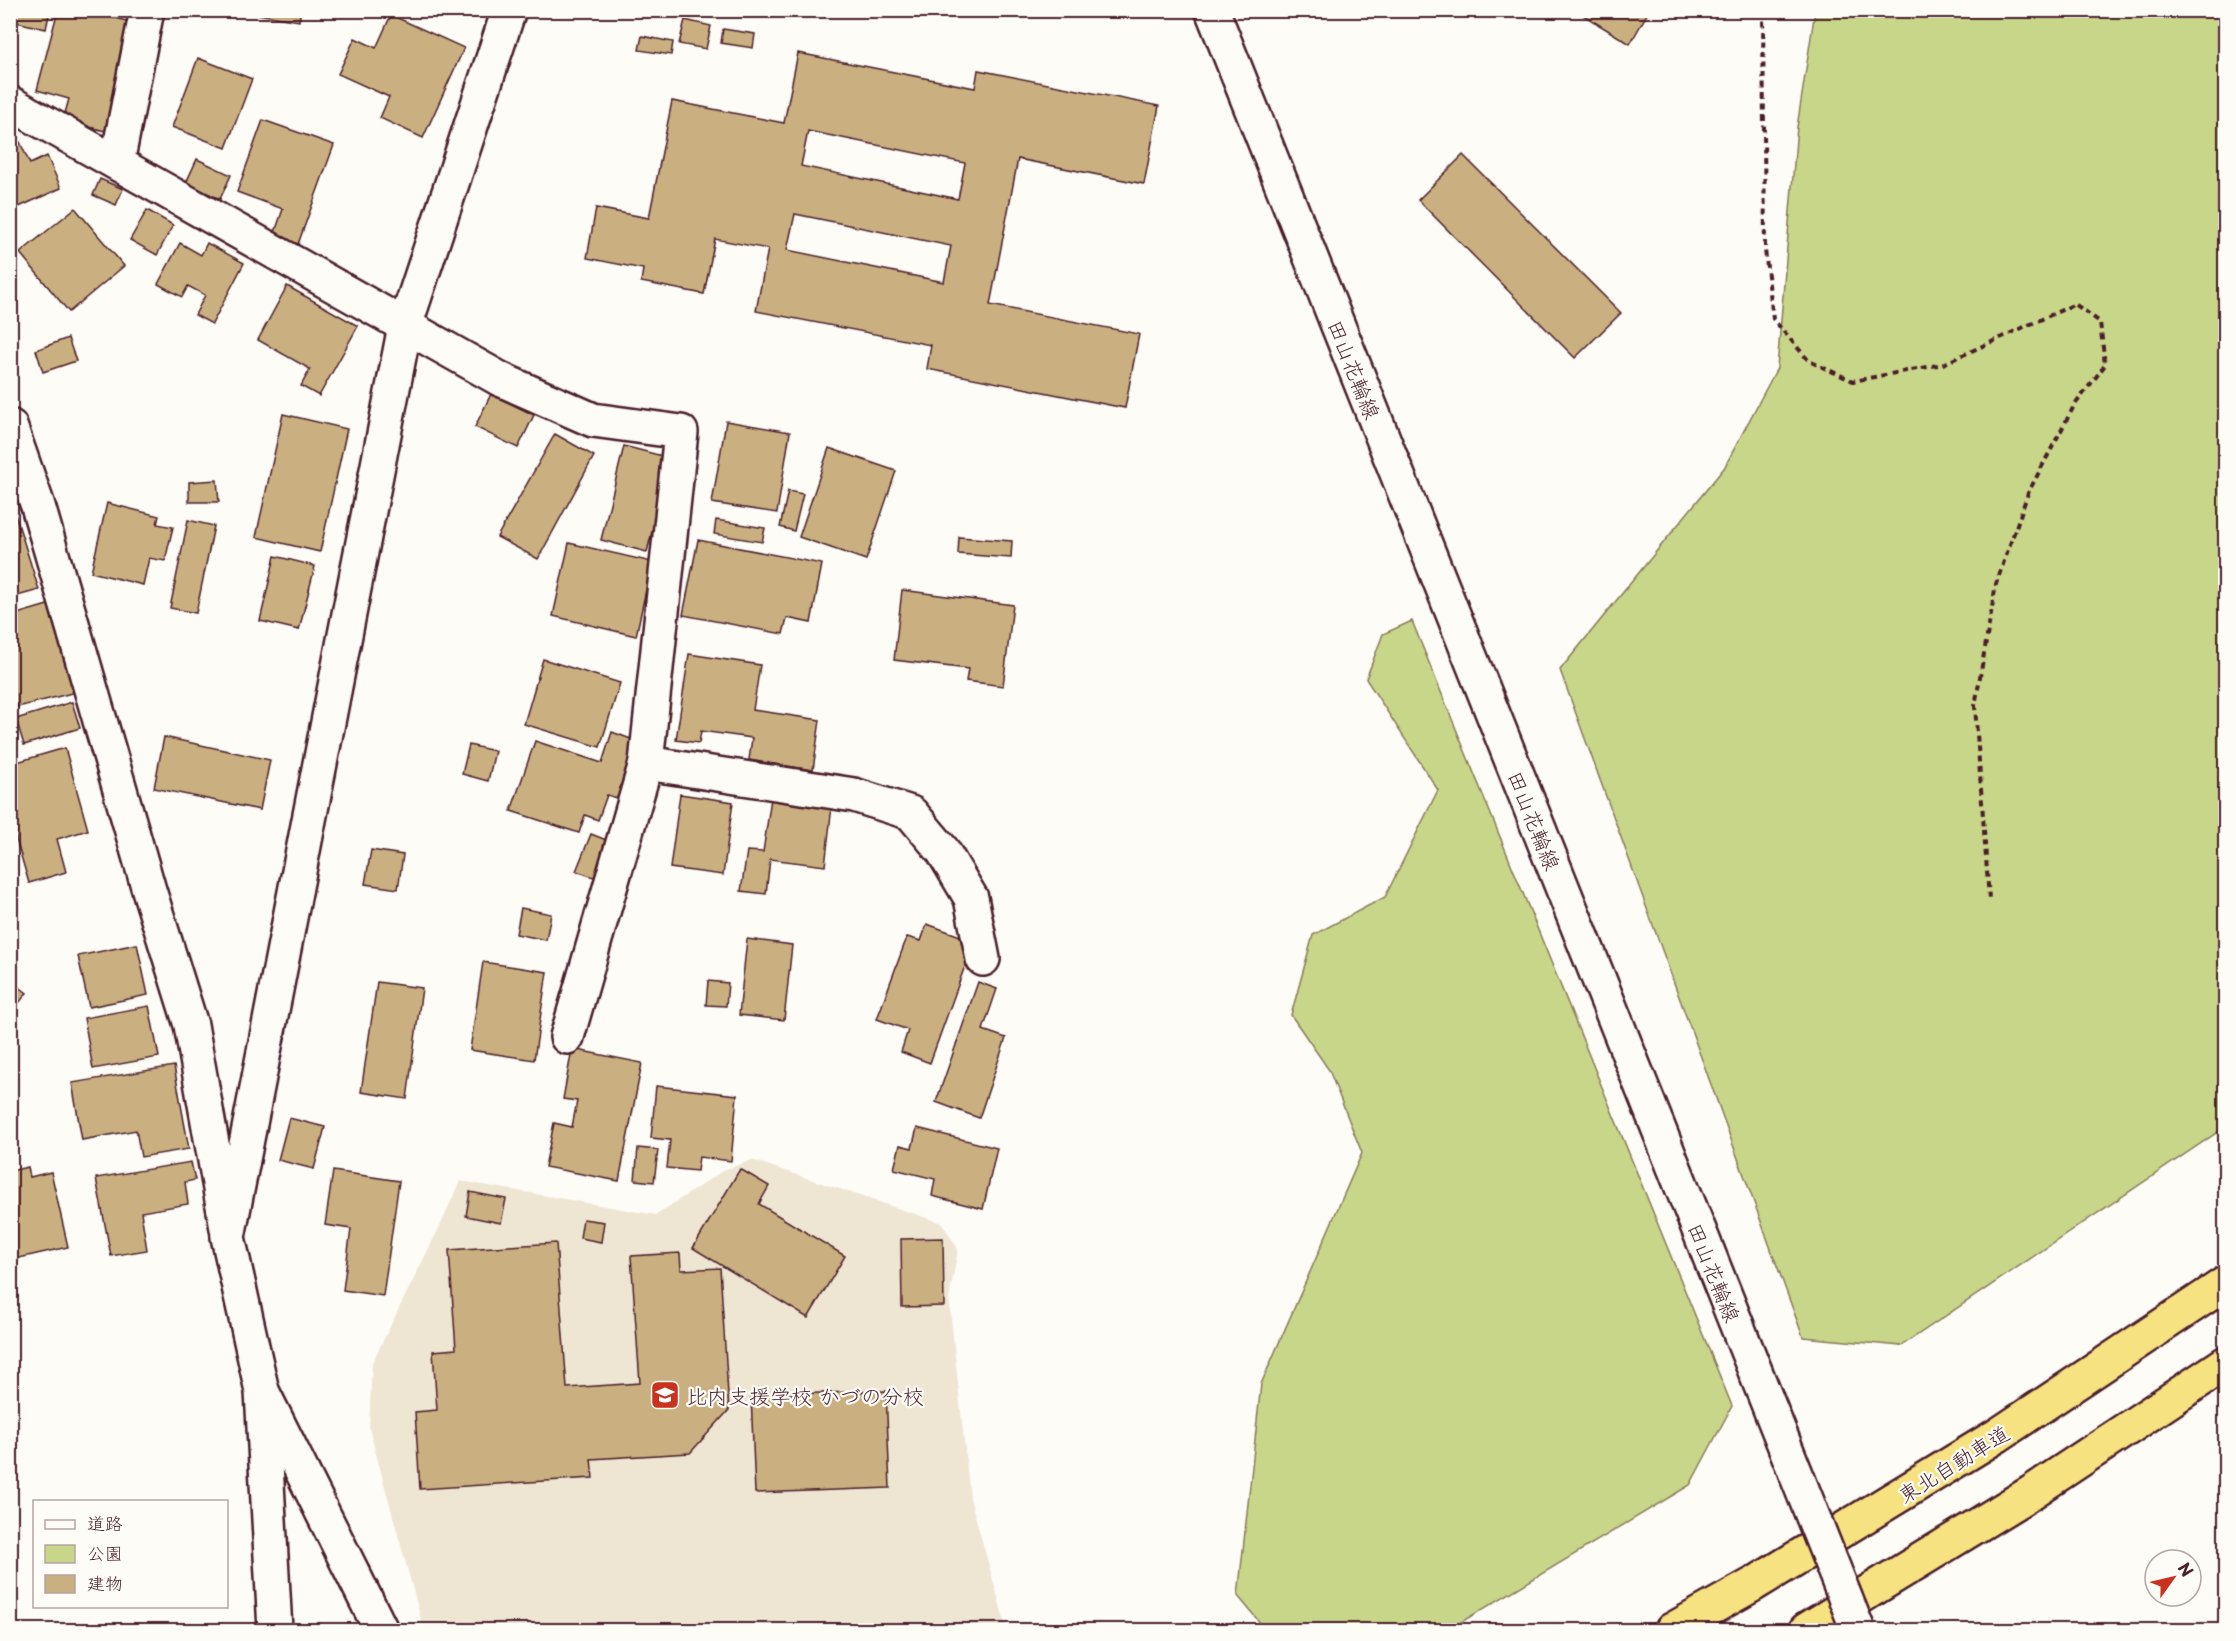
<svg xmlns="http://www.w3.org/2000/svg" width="2236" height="1641" font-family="'Playpen Sans','Klee One',sans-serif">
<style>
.built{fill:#eee5d3}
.green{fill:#c8d68a;stroke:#897a5a;stroke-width:1.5}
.building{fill:#cab080;stroke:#4a1f2b;stroke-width:1.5;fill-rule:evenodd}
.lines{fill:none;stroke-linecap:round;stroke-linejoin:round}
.street-casing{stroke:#4a1f2b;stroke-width:38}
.secondary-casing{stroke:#4a1f2b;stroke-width:38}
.highway-casing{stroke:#4a1f2b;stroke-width:38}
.path{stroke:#4a1f2b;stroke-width:4;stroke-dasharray:6 4.5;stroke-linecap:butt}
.street{stroke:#fdfcf7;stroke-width:33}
.secondary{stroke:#fdfcf7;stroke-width:33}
.highway{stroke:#f7e281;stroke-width:33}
.secondary-bridge-casing{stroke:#4a1f2b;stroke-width:38;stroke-linecap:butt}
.secondary-bridge{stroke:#fdfcf7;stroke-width:33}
.labels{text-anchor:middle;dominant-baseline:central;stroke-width:4.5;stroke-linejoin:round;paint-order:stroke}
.street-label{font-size:21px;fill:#4a1f2b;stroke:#fdfcf7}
.poi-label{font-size:21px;fill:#4a1f2b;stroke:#fdfcf7;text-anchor:start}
</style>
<rect width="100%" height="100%" fill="#fdfcf7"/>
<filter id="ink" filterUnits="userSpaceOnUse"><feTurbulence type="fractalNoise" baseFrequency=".0167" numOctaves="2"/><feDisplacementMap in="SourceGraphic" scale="12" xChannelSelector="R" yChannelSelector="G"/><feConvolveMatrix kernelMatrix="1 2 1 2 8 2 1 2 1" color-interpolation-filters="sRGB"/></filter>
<g filter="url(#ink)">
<path class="built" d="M752 1160 942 1223 958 1249 949 1299 970 1498 1007 1630H424L369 1428 372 1363 442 1222 460 1181 656 1215 724 1170Z"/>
<g class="green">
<path d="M1815 11H2225V1127L1901 1346 1803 1337 1560 670 1724 468 1777 368 1797 127Z"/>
<path d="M1412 621 1732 1406 1690 1485 1448 1630H1266L1238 1596 1261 1384 1362 1153 1329 1070 1291 1015 1313 935 1385 897 1438 790 1366 679 1383 634Z"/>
</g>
<g class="building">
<path d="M15 10H50L46 29 12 21Z"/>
<path d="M58 10H88L137 24 109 132 63 120 69 99 37 90Z"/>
<path d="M234 10H301L299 21Z"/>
<path d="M1575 10H1641L1647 14 1630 44Z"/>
<path d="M391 15 464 48 423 138 380 118 389 97 338 74 355 38 376 48Z"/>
<path d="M685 20 711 26 706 49 679 44Z"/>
<path d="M723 29 755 34 753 48 721 43Z"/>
<path d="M642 36 673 42 671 55 639 50Z"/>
<path d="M798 53 975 88 978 70 1159 106 1144 184 1018 159 990 305 1139 334 1125 408 927 369 931 345 756 311 768 249 715 239 704 294 641 282 643 269 587 258 596 208 649 218 672 101 784 123ZM808 131 965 163 958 199 801 166ZM795 214 951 246 944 282 787 250Z"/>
<path d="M198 58 252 79 226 148 172 127Z"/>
<path d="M263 120 334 145 298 244 274 235 283 209 237 192Z"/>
<path d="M20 142 30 164 47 156 61 188 10 211V146Z"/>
<path d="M1463 155 1621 313 1575 358 1418 200Z"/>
<path d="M197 159 231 175 220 199 186 183Z"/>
<path d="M100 179 123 189 116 205 93 195Z"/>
<path d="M75 208 124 266 69 312 20 253Z"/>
<path d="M147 210 173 225 157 255 130 240Z"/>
<path d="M180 243 201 255 207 243 244 263 212 324 195 315 205 295 188 286 182 297 158 284Z"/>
<path d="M287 286 358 326 319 396 301 386 310 369 258 340Z"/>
<path d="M68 338 76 361 43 372 36 350Z"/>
<path d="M491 394 534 415 518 448 475 427Z"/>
<path d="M283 414 347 429 320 552 256 537Z"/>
<path d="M726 421 790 432 777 513 712 503Z"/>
<path d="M555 434 594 456 538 559 497 537Z"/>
<path d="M624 446 670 458 647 552 601 540Z"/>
<path d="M829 448 896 471 866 560 799 537Z"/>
<path d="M217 480 219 502H189V482Z"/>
<path d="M788 491 803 494 794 531 780 527Z"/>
<path d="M10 498 39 590 10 598Z"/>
<path d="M107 503 159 516 157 524 173 527 165 561 149 558 143 585 91 572Z"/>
<path d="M188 520 214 526 196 613 170 608Z"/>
<path d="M716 520 765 528 762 542 714 534Z"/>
<path d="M959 537 1012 541 1011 558 958 554Z"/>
<path d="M698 540 822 564 811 623 787 618 783 634 683 615Z"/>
<path d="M569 543 652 562 636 636 553 616Z"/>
<path d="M275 556 315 566 299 630 260 621Z"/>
<path d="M902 590 1013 605 1003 686 966 681 968 669 894 660Z"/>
<path d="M51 604 76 692 10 709V616Z"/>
<path d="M689 654 760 665 753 710 820 720 813 770 749 760 752 738 701 731 699 743 676 740Z"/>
<path d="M543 659 620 683 600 747 524 724Z"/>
<path d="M72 702 80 728 24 745 16 719Z"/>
<path d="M612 732 639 742 620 799 607 795 598 820 585 815 579 833 511 811 535 741 602 763Z"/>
<path d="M164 737 270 760 260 810 154 788Z"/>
<path d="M469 745 495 751 488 781 462 774Z"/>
<path d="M65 748 88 830 57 839 66 872 29 883 10 819V764Z"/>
<path d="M680 794 733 802 723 875 670 868Z"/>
<path d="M771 798 832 806 825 866 770 859 766 894 741 891 747 851 763 852Z"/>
<path d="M591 834 614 843 600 879 576 871Z"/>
<path d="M371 850 403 855 398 889 365 884Z"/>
<path d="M521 908 551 914 546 940 516 934Z"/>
<path d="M927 924 974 941 930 1063 901 1052 908 1030 877 1019 907 937 921 941Z"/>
<path d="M747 939 792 945 784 1020 739 1015Z"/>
<path d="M137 944 148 995 89 1007 78 956Z"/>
<path d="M483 962 547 972 534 1060 470 1050Z"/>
<path d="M10 980 27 993 10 1014Z"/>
<path d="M708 981 728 983 726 1006 706 1005Z"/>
<path d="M377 982 422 988 407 1099 361 1092Z"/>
<path d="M978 982 997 989 983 1030 1006 1038 979 1118 936 1102Z"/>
<path d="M149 1006 159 1057 93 1069 84 1018Z"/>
<path d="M572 1049 642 1063 619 1181 545 1167 554 1123 572 1127 577 1101 563 1099Z"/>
<path d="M174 1066 189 1149 141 1157 136 1130 82 1140 72 1083Z"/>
<path d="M656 1086 737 1095 731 1161 699 1157 697 1171 667 1168 670 1140 651 1138Z"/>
<path d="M289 1118 325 1127 314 1169 278 1160Z"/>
<path d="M917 1128 997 1148 983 1209 932 1196 935 1179 894 1169 900 1145 912 1148Z"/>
<path d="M638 1148 658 1150 654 1182 635 1180Z"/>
<path d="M191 1162 195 1180 185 1182 188 1204 141 1212 147 1250 111 1256 96 1178Z"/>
<path d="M28 1167 30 1177 51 1172 68 1247 10 1260V1171Z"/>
<path d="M740 1169 769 1186 759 1204 845 1256 808 1318 693 1248Z"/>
<path d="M333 1171 399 1181 383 1296 343 1290 351 1229 325 1225Z"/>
<path d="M470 1192 506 1199 501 1223 466 1216Z"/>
<path d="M583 1219 604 1222 601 1242 580 1238Z"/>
<path d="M943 1238 944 1306 902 1307 901 1239Z"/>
<path d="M556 1243 567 1388 640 1383 631 1256 680 1253 681 1270 720 1268 729 1410 690 1453 591 1459 593 1478 420 1489 415 1412 437 1410 433 1351 456 1349 449 1250Z"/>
<path d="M10 1263 18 1295 10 1297Z"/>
<path d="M886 1391 890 1488 755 1493 751 1395Z"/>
</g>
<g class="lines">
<g class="street-casing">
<g id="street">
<path d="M10 103 500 379 593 420 681 432 646 763 567 1037"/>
<path d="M117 163 147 10"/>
<path d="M10 426 38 506 149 890 191 1025 228 1234"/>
<path d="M646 763 854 795 911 813 943 851 971 898 983 959"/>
<path d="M262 1391 381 1630"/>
</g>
</g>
<g class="secondary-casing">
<g id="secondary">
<path d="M1212 10 1707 1250"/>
<path d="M275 1630 262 1391 228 1237 405 326 509 10"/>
</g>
</g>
<g class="highway-casing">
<g id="highway">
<path d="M1672 1630 1754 1584 1998 1435 2226 1283"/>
<path d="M1806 1630 2032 1492 2226 1363"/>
</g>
</g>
<path class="path" d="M1763 10 1765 250 1773 319 1809 361 1853 381 1943 364 2075 304 2100 322 2105 365 2074 406 2028 493 1996 584 1975 706 1989 899"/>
<use href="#street" class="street"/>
<use href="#secondary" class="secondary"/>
<use href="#highway" class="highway"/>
<g class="secondary-bridge-casing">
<path id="secondary-bridge" d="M1707 1250 1858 1630"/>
</g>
<use href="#secondary-bridge" class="secondary-bridge"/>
</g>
</g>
<defs>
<g id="school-square" transform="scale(1.5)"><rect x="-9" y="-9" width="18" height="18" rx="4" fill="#c8321e" stroke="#fdfcf7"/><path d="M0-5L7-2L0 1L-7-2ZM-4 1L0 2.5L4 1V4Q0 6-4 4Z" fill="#fff"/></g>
</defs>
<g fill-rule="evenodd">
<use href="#school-square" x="665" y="1395"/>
</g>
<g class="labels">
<g class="street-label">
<text transform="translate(1355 369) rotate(68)">田山花輪線</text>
<text transform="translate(1535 820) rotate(68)">田山花輪線</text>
<text transform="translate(1715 1272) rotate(68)">田山花輪線</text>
<text transform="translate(1953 1463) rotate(-32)">東北自動車道</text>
</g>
<g class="poi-label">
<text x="686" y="1395">比内支援学校 かづの分校</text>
</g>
</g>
<rect width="2236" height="1641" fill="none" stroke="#fdfcf7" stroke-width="36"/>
<rect x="18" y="18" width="2200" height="1605" fill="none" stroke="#4a1f2b" stroke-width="2" filter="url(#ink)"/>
<rect x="33" y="1500" width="195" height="108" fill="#fdfcf7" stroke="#b5a4a5" stroke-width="1.5"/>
<rect x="45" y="1520" width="30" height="9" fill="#fdfcf7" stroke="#b5a4a5" stroke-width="1.5"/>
<text x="87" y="1530" font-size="18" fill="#4a1f2b">道路</text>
<rect x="45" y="1545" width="30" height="18" fill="#c8d68a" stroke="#b5a4a5" stroke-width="1.5"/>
<text x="87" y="1560" font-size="18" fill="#4a1f2b">公園</text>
<rect x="45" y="1575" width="30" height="18" fill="#cab080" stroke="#b5a4a5" stroke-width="1.5"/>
<text x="87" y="1590" font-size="18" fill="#4a1f2b">建物</text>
<g transform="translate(2173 1578) rotate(56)"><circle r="28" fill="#fdfcf7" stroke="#b5a4a5" stroke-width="1.5"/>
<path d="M0-4.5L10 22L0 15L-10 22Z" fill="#c8321e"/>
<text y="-9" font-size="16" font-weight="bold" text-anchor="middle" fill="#4a1f2b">N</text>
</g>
</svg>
